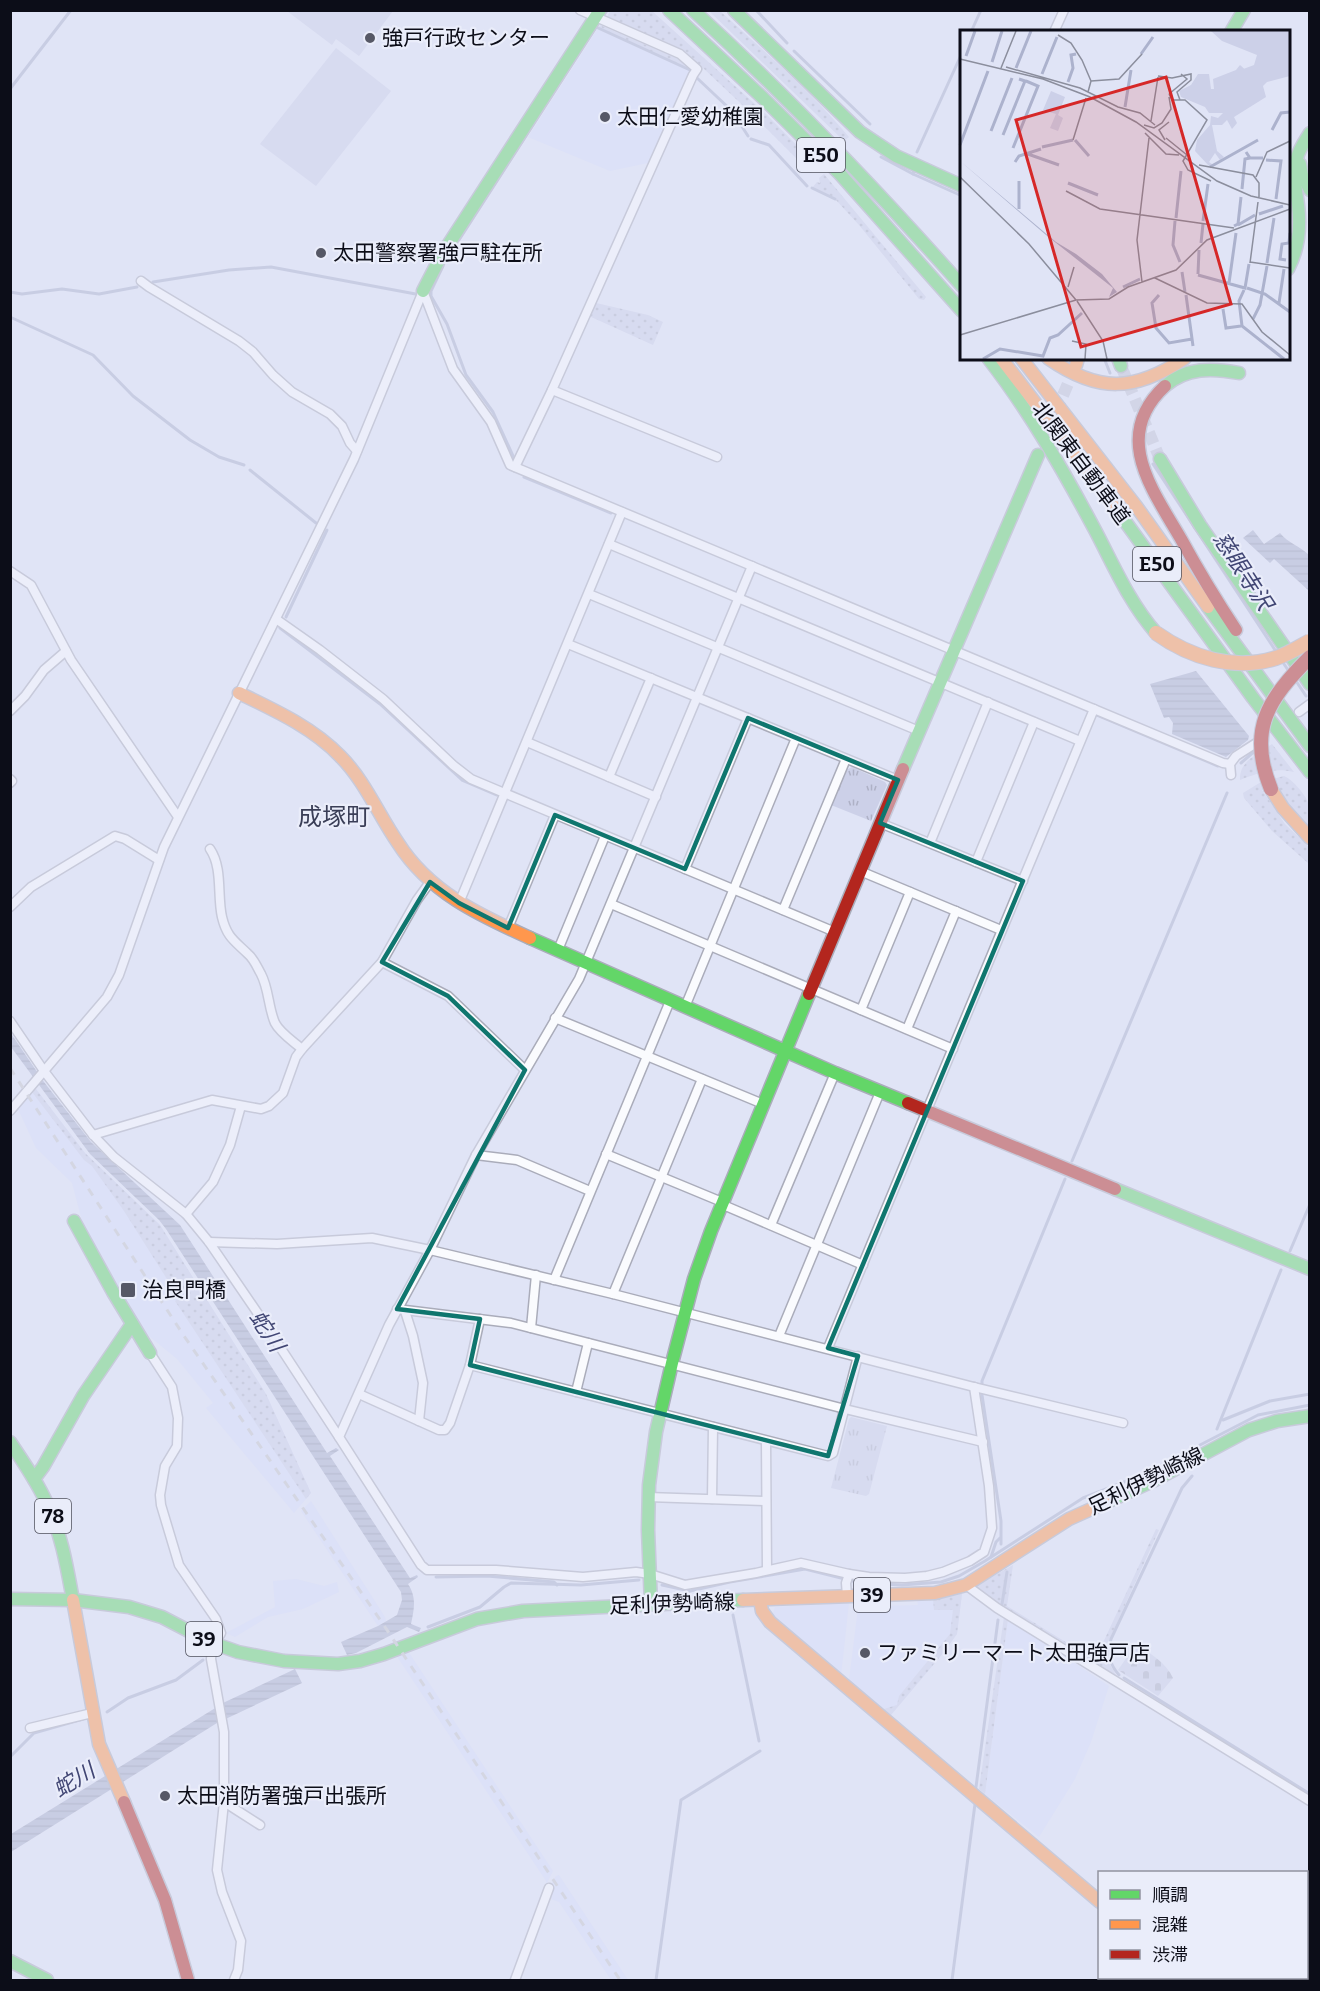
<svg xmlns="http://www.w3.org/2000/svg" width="1320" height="1991" font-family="Bitter,'Noto Sans JP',serif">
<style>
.built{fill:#d7ddfa}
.grass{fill:url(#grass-dots)}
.cemetery{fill:url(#cemetery-stones)}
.park{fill:url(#park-tufts)}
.pitch{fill:#ccd0e8}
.water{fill:url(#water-rules)}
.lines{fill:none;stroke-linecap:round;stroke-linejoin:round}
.stream{stroke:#acb2cd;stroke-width:3}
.secondary-tunnel{stroke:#c0c4d5;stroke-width:12;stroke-dasharray:12 6;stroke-linecap:butt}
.street-casing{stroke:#aaacba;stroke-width:11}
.fast-casing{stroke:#aaacba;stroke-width:15}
.slow-casing{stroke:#aaacba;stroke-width:15}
.jam-casing{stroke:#aaacba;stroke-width:15}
.street{stroke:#fafbfe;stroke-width:8}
.fast{stroke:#63d668;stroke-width:12}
.slow{stroke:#ff974d;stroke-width:12}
.jam{stroke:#b3261e;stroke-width:12}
.rail{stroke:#c5c6cb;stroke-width:3;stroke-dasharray:8 8;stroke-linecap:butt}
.slow-bridge-casing{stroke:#aaacba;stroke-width:16;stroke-linecap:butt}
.jam-bridge-casing{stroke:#aaacba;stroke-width:16;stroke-linecap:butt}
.slow-bridge{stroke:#ff974d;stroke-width:14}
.jam-bridge{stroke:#b3261e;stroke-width:14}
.marked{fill:none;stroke:#0f766e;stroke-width:4.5;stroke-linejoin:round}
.poi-dot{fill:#565866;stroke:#eaedfa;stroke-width:2}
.labels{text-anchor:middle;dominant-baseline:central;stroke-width:4.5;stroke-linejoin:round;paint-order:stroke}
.shield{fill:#eaedfa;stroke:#4f505c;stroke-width:1.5}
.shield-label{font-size:20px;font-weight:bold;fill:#0c0d18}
.poi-label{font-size:21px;fill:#0c0d18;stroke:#eaedfa;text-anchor:start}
.street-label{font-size:21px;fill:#0c0d18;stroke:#eaedfa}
.water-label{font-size:22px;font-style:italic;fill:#414674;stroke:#eaedfa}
.quarter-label{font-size:24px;fill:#3a3e57;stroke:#eaedfa}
.inset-river{fill:none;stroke:#acb2cd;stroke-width:3}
.inset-road{fill:none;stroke:#8b8e9d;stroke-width:1.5}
.view{fill:#d62828;fill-opacity:0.15;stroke:#d62828;stroke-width:3}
.inset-edge{fill:none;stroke:#0c0d18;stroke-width:3}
</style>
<defs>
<pattern id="grass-dots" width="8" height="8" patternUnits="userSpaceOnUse" patternTransform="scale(1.5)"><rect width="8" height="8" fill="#ccd0e8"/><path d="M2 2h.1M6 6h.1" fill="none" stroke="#aeb1c6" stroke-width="1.8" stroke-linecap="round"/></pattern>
<pattern id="cemetery-stones" width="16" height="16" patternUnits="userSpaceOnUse" patternTransform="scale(1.5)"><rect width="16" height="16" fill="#ccd0e8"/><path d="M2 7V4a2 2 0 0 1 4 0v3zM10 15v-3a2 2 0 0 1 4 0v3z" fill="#aeb1c6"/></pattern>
<pattern id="park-tufts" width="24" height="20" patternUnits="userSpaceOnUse" patternTransform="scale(1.5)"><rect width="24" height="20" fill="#ccd0e8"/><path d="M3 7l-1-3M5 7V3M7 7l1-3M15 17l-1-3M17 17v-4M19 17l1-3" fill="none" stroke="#aeb1c6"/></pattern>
<pattern id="water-rules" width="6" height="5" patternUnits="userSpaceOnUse" patternTransform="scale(1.5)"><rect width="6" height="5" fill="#acb2cd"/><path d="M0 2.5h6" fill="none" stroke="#9398af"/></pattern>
</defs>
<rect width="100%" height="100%" fill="#e0e4f6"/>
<g class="built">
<path d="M598 28 690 70 648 163 610 171 528 137Z"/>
<path d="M36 1089 85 1153 160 1225 266 1394 311 1493 294 1513 206 1408 213 1403 177 1359 144 1332 114 1283 82 1221 72 1183 36 1148 18 1109Z"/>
<path d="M311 1501 385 1617 386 1621 378 1626 301 1511Z"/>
<path d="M296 1579 324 1586 337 1582 339 1592 303 1609 268 1617 235 1637 226 1633 275 1607 273 1581Z"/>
<path d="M962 1594 957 1634 944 1652 891 1715 849 1680 858 1608 866 1607 867 1602 882 1601V1606L918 1605 917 1600Z"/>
<path d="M849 1603 841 1676 774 1620 773 1613 775 1607Z"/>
<path d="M1008 1619 1109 1686 1091 1742 1075 1779 1039 1837 985 1794Z"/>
<path d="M408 1651 553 1871 547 1883 546 1884V1881L396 1655Z"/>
<path d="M559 1875 628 1980H611L559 1902 548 1898 552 1883 556 1876Z"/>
</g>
<g class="grass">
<path d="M610 11H652L767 115 817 166 811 173 753 115 686 52 607 17Z"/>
<path d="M709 11H720C764 51 811 91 849 137L844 141Z"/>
<path d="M600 25 687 63 690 70 598 28Z"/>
<path d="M824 174 926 297 924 300 919 299 859 225 835 199 812 188 817 182 820 183 819 178Z"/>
<path d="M596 303 648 315 663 322 653 345 589 316Z"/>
<path d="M1272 744 1294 772C1274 767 1259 773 1240 780 1239 761 1258 754 1272 744Z"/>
<path d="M1284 776C1292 779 1307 796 1309 805 1312 812 1309 823 1309 830L1274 785 1262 790 1285 824 1309 847V864L1272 831 1244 798 1243 793 1261 782Z"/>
<path d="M36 1089 85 1153 160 1225 266 1394 311 1493 306 1499 175 1301 179 1298 124 1211 92 1166 84 1160 32 1092Z"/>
<path d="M1156 1529 1159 1530 1106 1647V1658L1116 1675 1115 1676 972 1588 1013 1565 1007 1606 1090 1657H1094L1101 1647Z"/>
<path d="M959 1593 962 1594 957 1634 944 1652 891 1715 884 1709 897 1705 899 1696 950 1634 953 1610H934L933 1598Z"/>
<path d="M1004 1617 1008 1619 985 1794 979 1789Z"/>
</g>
<path class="cemetery" d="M1134 1647C1150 1651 1166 1663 1173 1678L1158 1696 1118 1670Z"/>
<g class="park">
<path d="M852 767 885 782 887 785 871 821 831 805 846 770Z"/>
<path d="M851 1417 887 1426 869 1494 866 1496 831 1488 849 1419Z"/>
</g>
<g class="pitch">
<path d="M287 11H393L359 56 336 39 332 45Z"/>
<path d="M336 48 391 91 316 186 260 144Z"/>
</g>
<g class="water">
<path d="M1253 530 1264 544 1280 533C1288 543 1300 546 1309 555V589L1308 590 1274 559 1270 563 1243 538Z"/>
<path d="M1196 671 1249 736 1248 740 1226 757 1172 734 1173 723 1169 717 1164 718 1150 684Z"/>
<path d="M10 1032 44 1082 91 1142 180 1225 327 1453 336 1448 339 1450 330 1456 410 1578 417 1575 418 1577 408 1584C417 1598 414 1609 411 1624L421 1628 419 1632 407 1627 356 1653 347 1655 341 1642 378 1626 397 1615 402 1600 401 1592 166 1229 159 1220 90 1154 11 1047Z"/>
<path d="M295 1669 302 1683 217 1723 11 1852V1834L225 1702Z"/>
</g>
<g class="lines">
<g class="stream">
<path d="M756 10 787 43"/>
<path d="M606 12 607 10"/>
<path d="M971 32 981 10"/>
<path d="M794 51 870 124"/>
<path d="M697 78 732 111 748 136"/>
<path d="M10 89 71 10"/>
<path d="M751 139 769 145 807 186"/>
<path d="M917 152 962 53"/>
<path d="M881 157 913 174"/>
<path d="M914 170 913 174 962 196"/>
<path d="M812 188 835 199"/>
<path d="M448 257 596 27 690 70"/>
<path d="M443 266 431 291V296L447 324 466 375 493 412 514 458"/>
<path d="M153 282 229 270 271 267 421 295"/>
<path d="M10 292 22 294 62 289 99 294 137 287"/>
<path d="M10 317 93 355 133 396 190 440 219 457 244 465"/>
<path d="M1104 358 1110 373"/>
<path d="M1153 464 1277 653"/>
<path d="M250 470 316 523"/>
<path d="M524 477 611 513"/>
<path d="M286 617 327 530"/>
<path d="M280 628 380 704 462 780 497 795"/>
<path d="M1282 661 1290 673"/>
<path d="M1296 681 1306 696"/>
<path d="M1097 715 1218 766"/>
<path d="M1241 763 1256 750"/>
<path d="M1072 1161 1227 793"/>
<path d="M1290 1251 1310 1204"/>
<path d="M1223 1420 1270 1401 1310 1394"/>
<path d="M1217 1429 1281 1270"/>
<path d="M1001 1544V1521L982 1395V1381L1065 1179"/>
<path d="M991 1557 996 1542 1000 1538"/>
<path d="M436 1577 487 1576 554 1582 557 1585"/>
<path d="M662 1585 690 1591 730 1582 805 1569 861 1583 902 1585 941 1582 959 1576 985 1561 1083 1498 1142 1475 1258 1415 1310 1405"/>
<path d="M1002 1604 1007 1572"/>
<path d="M733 1615 759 1741"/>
<path d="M428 1627 480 1607 504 1587 511 1583 581 1585 639 1580"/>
<path d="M1119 1675C1109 1664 1107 1653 1111 1639L1182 1488 1192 1476"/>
<path d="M1124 1678 1310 1794"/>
<path d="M107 1712 128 1698 176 1680 203 1660"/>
<path d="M10 1757 34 1733 83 1719"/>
<path d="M976 1787 998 1620"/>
<path d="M656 1980 681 1800 760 1751"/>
<path d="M952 1980 975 1804"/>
</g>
<g class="secondary-tunnel">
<path d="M1121 366 1160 459"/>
<path d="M1056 412 1075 367"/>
</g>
<g class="street-casing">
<g id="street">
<path d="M1054 32 1064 10"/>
<path d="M141 281 149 287 239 341 253 352 273 375 292 392 330 414 342 426 350 443 357 451"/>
<path d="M423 291 453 369 491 422 510 465 1223 763 1230 764"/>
<path d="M552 390 717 457"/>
<path d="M515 467 552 390 693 75 697 69 680 54 580 10"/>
<path d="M609 544 1080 741"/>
<path d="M752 566 579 979 476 1155 430 1250 389 1325 339 1437 421 1565 427 1570H496L583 1577 636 1572 650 1574 685 1585 756 1573 801 1563 849 1574 869 1577 905 1578 927 1576 943 1572 970 1561 984 1552 992 1528 989 1486 974 1387"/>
<path d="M10 571 31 585 71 660 178 817"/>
<path d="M589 594 919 731"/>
<path d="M276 619 320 650 383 699 453 765 471 779 835 932"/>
<path d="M568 644 898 780"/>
<path d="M10 711 25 696 44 670 66 651"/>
<path d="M1299 712 1310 704"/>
<path d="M527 742 656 797"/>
<path d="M1231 775 1230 764 1236 756 1261 740"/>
<path d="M609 777 651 678"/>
<path d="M10 779 12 781 10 783"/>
<path d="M880 823 1023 881"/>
<path d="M930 843 988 702"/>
<path d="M210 849C223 868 217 896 222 917 227 938 235 941 248 954 254 959 257 967 261 974 269 989 268 1007 275 1023 280 1033 294 1042 302 1049"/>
<path d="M976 862 1034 722"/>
<path d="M685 869 748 718"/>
<path d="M860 871 1001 930"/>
<path d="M459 903 622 512"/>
<path d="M611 904 953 1049"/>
<path d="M10 907 31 887 115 836 125 839 159 860"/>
<path d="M783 910 846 759"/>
<path d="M508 928 555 815"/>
<path d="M558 950 605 836"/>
<path d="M382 962 448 996 525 1070"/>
<path d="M685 1007 796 738"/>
<path d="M861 1010 910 892"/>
<path d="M555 1018 763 1104"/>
<path d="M10 1021 44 1071 93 1135 114 1157 186 1214 209 1242 263 1321 339 1437"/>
<path d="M907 1029 956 911"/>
<path d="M10 1111 107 997 119 975 164 847 354 459 423 291"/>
<path d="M93 1135 212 1100 261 1109 269 1106 283 1093 296 1057 302 1049 382 962 417 900 430 882"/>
<path d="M606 1154 722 1202"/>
<path d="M476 1155 517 1160 590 1191"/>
<path d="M721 1204 863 1265"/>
<path d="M186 1214 213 1182 230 1145 241 1106"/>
<path d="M771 1225 835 1073"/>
<path d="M209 1242 277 1244 372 1238 430 1250 613 1294 974 1387 1123 1423"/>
<path d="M554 1280 670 1001"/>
<path d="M613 1294 702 1079"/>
<path d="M397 1309 511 1323 845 1409 983 1442"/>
<path d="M405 1311 413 1336 423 1383 419 1421"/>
<path d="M531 1328 536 1275"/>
<path d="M779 1336 880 1092"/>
<path d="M828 1348 1094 709"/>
<path d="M150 1353 172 1387 178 1418 177 1446 165 1466 160 1495 161 1505 179 1565 216 1619 221 1633 212 1649 211 1659 224 1732V1802L217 1870 222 1892 241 1941 238 1970 234 1980"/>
<path d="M470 1365 828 1456 833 1453 858 1356"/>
<path d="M576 1392 588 1343"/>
<path d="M359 1394 439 1430H445L450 1423 470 1365 480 1319"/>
<path d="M766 1441 767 1570"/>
<path d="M648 1497 766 1501"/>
<path d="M712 1499 713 1427"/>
<path d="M966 1585 997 1608 1310 1801"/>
<path d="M847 1596 846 1583 849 1574"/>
<path d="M30 1728 92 1713"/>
<path d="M224 1802 260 1825"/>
<path d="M515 1980 549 1888"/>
</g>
</g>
<g class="fast-casing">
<g id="fast">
<path d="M669 10 763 98 840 174 962 311"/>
<path d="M693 10C788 97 877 190 962 286"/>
<path d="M734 10 860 132 896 156 962 186"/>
<path d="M1231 32 1244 10"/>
<path d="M1300 164 1302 175 1310 190"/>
<path d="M1288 269C1299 248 1301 228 1298 205 1296 189 1292 173 1297 158 1299 149 1305 141 1310 133"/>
<path d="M423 291 441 256 600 10"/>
<path d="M988 358C1030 412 1063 470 1095 530 1114 566 1129 602 1156 633"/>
<path d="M1118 358 1121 366"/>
<path d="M1165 386C1186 367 1213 368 1239 373"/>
<path d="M1160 459 1200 525 1310 684"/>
<path d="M1119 513 1253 698 1310 772"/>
<path d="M1208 607 1310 746"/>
<path d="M903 769 1038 455"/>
<path d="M530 938 835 1073 908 1103"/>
<path d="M1115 1189 1310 1269"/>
<path d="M74 1221 113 1292 150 1353"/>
<path d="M10 1442C24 1463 38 1483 48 1506 62 1536 67 1568 73 1600"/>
<path d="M34 1479 43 1467 83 1396 132 1324"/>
<path d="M1107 1502 1155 1480 1249 1430 1277 1421 1310 1416"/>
<path d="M10 1599 73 1600 129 1607 162 1617 210 1642 238 1652 284 1661 338 1664 360 1661 384 1654 477 1619 523 1611 743 1600"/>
<path d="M651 1604 648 1530 649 1485 656 1432 672 1363 694 1279 711 1231 809 994"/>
<path d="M10 1961 47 1980"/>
</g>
</g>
<g class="slow-casing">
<g id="slow">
<path d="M1001 358 1119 513"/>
<path d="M1021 358 1136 506 1208 607"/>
<path d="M1048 358C1098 393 1135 392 1185 358"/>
<path d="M1076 365 1078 358"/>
<path d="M239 693C274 710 312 727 340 756 365 781 378 814 398 843 429 892 479 915 530 938"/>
<path d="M1271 789 1283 808 1310 838"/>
<path d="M73 1600 99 1744 124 1802"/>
<path d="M743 1600 935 1593 966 1585 1069 1519 1107 1502"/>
<path d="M760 1600 762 1611 770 1622 1100 1902"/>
<path d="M1306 1973 1310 1974"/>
</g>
</g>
<g class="jam-casing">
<g id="jam">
<path d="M1165 386C1111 436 1152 489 1181 539 1198 570 1216 600 1236 630"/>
<path d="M809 994 903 769"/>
<path d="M908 1103 1115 1189"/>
<path d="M124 1802 165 1900 188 1980"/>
</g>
</g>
<use href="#street" class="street"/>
<use href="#fast" class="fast"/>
<use href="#slow" class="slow"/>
<use href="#jam" class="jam"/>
<path class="rail" d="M10 1068 184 1336 381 1621 620 1980"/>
<g class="slow-bridge-casing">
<path id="slow-bridge" d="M1156 633C1191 658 1234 671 1276 658 1288 654 1299 647 1310 641"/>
</g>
<g class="jam-bridge-casing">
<path id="jam-bridge" d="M1271 789C1247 730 1268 699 1310 657"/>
</g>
<use href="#slow-bridge" class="slow-bridge"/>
<use href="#jam-bridge" class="jam-bridge"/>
</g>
<path d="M0 0H1320V1991H0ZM748 718 898 780 880 823 1023 881 828 1348 858 1356 828 1456 470 1365 480 1319 397 1309 525 1070 448 996 382 962 430 882 459 903 508 928 555 815 685 869Z" fill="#e0e4f6" fill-opacity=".55" fill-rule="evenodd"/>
<path class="marked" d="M748 718 898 780 880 823 1023 881 828 1348 858 1356 828 1456 470 1365 480 1319 397 1309 525 1070 448 996 382 962 430 882 459 903 508 928 555 815 685 869Z"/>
<g class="poi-dot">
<circle cx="370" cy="38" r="6"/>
<circle cx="605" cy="117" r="6"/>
<circle cx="321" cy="253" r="6"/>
<rect x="120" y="1282" width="16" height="16" rx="3"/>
<circle cx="865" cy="1653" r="6"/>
<circle cx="165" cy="1796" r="6"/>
</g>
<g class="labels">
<g class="shield">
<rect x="797" y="138" width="48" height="34" rx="4.5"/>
<rect x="1133" y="547" width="48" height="34" rx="4.5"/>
<rect x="35" y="1499" width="36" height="34" rx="4.5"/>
<rect x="854" y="1578" width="36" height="34" rx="4.5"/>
<rect x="186" y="1622" width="36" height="34" rx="4.5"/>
</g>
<g class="shield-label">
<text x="821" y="155">E50</text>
<text x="1157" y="564">E50</text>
<text x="53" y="1516">78</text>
<text x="872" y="1595">39</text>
<text x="204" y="1639">39</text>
</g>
<g class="poi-label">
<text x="382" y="38">強戸行政センター</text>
<text x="617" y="117">太田仁愛幼稚園</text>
<text x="333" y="253">太田警察署強戸駐在所</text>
<text x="142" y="1290">治良門橋</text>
<text x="877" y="1653">ファミリーマート太田強戸店</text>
<text x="177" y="1796">太田消防署強戸出張所</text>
</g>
<g class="street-label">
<text transform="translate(1081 463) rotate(53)">北関東自動車道</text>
<text transform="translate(1146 1481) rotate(-26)">足利伊勢崎線</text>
<text transform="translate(672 1604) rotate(-2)">足利伊勢崎線</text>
</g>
<g class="water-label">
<text transform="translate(1243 571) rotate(57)">慈眼寺沢</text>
<text transform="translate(267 1331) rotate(57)">蛇川</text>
<text transform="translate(74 1780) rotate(-31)">蛇川</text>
</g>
<g class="quarter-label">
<text x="334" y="817">成塚町</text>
</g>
</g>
<g transform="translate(960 30)">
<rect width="330" height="330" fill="#e0e4f6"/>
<path d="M251 1H330V46L307 52 299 60 278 41 294 35 297 25 262 11Z" fill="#ccd0e8"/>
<path d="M280 35 303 56 306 67 274 87 277 93 272 99 267 90 262 95H252L257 121 264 127 260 130 255 123 249 132 253 135 249 136 235 121 237 110 250 95 251 86 258 88 263 83H249L245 77 221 67 219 61 231 55 238 44H249L251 59H254L253 49 276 40Z" fill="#ccd0e8"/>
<path d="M91 61 105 67 98 85 103 88 98 101 90 98 96 84 83 80Z" fill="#ccd0e8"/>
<path d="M0 131 96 212 116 224 142 244 157 262 149 267 153 258 86 205Z" fill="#acb2cd"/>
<path class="inset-river" d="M181 24 193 7M6 26 15 1M32 32 42 1M56 38 71 1M82 44 97 7M108 52 113 38 111 25 116 24M165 77 171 40M312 100 321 83 330 82M31 101 52 48M43 105 65 51 59 49M115 110 129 126M0 115 28 41M82 117 113 110M53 118 78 56 66 51M286 122 290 128H303M65 123 99 135M306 130 321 131 316 169M55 132 59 126 81 119M250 137 298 110M59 151V179M108 153 138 165M282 159 285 129 290 128M299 184 323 176M216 188 221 141M215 191 213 215 220 232M243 191 248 154M278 195 295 185M274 196 278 194 281 167M241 213 243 194M326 230 320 229 322 214 329 213 330 203M307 233 314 188M222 242 225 262M238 244 239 220M238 245 285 258 289 234M269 253 276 203M163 257 180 249M287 258 305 264 330 282M284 260 279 271 282 296 324 329M199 265 192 273 196 298 209 313 232 309M226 265 233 316M319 273 324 239M263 279 266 298 281 296M293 289 300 275 307 236M23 329 40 319 83 326 90 308 98 305 122 283"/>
<path class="inset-road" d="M98 5 111 13 122 30 131 51 128 62M0 29 83 49 130 67 176 92 257 151 291 166 330 175M46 37 120 58 158 77 180 83 195 95M41 38 56 1M198 46 212 48 231 44V50L217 62 220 70M131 51 159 49 182 24M209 64 212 70H225L247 90 223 131 228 140 251 151M209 64 227 49 221 44M191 91 198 47M184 95 194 98 202 93 211 79 209 67M185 103 206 124 219 125M206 108 227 125M113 110 126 68M205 110 199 100 209 92M239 135 293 145 299 153V167M0 147 69 214 116 270M296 147 307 122 330 111M106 161 140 179 274 198M290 232 330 238M290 233 298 172M195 248 247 273 282 274 302 302 330 325M182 252 177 210 189 108M108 257 114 237M117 271 143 311 147 329M0 305 116 270 149 269 168 257 216 240 247 210 330 179M112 311 126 314 125 329"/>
<path class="view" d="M206 47 271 274 121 317 56 90Z"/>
<rect width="330" height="330" class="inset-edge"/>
</g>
<rect width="1320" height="1991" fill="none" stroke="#0c0d18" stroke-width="24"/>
<rect x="1098" y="1871" width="210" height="108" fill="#eaedfa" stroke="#9193a0" stroke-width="1.5"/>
<rect x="1110" y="1890" width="30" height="9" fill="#63d668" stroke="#9193a0" stroke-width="1.5"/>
<text x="1152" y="1901" font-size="18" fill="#0c0d18">順調</text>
<rect x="1110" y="1920" width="30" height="9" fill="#ff974d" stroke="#9193a0" stroke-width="1.5"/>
<text x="1152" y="1931" font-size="18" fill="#0c0d18">混雑</text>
<rect x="1110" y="1950" width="30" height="9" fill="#b3261e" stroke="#9193a0" stroke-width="1.5"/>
<text x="1152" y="1961" font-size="18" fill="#0c0d18">渋滞</text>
</svg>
